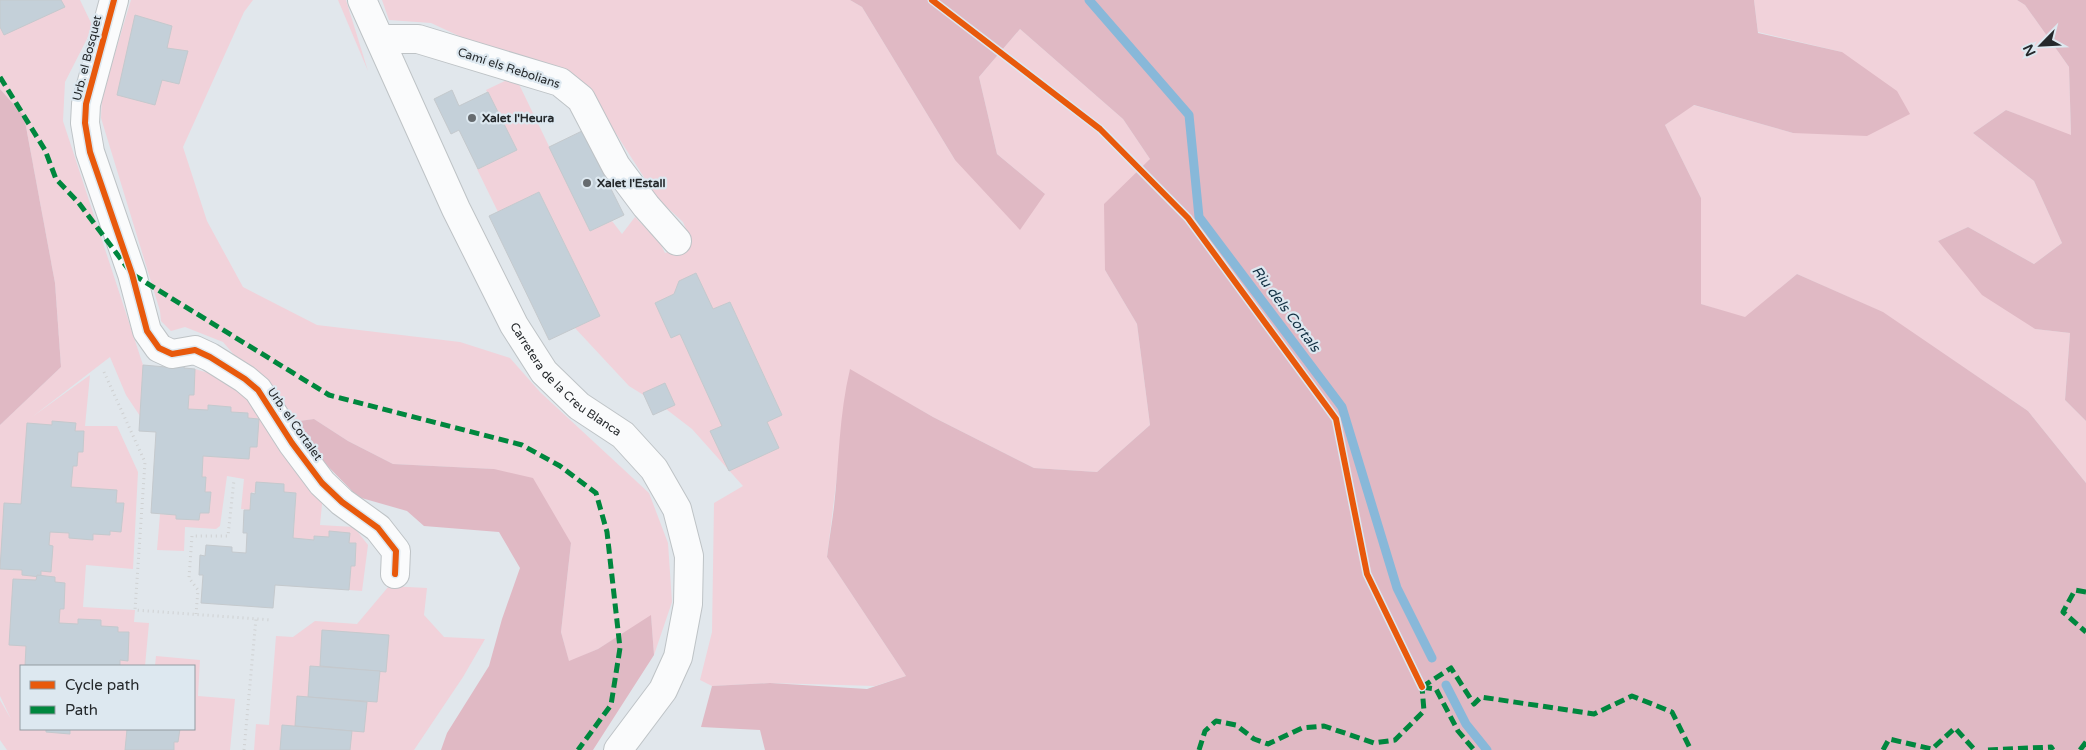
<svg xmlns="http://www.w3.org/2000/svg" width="2086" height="750" font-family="'Varela Round',sans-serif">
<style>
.green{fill:#f1d2da;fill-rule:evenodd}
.forest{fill:#e0b9c4}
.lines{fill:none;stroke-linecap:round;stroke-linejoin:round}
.stream{stroke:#88b8d9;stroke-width:9}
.building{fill:#c4d0d9;stroke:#c4c9cd}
.minor-casing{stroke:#bec3c6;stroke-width:30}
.major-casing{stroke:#bec3c6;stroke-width:30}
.path{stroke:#cfd1d2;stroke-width:3;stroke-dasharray:1 4;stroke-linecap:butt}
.minor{stroke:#fafbfc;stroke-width:28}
.major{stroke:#fafbfc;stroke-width:28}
.quiet{stroke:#00873e;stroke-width:5;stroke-dasharray:10 5;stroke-linecap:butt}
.cycleway-casing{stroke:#dde8f0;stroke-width:9}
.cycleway{stroke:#e8590c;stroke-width:6}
.poi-dot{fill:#666b6f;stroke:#dde8f0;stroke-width:2}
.labels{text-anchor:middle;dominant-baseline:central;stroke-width:4.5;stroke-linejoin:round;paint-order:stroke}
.street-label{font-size:12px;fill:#24282b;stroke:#dde8f0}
.poi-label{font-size:12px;font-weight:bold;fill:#24282b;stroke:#dde8f0;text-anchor:start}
.water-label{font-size:14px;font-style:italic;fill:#123043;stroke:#dde8f0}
</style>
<rect width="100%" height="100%" fill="#e1e7ec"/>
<g class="green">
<path d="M0 0H80L93 27 65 82 63 121 143 365 140 416 126 395 110 357 32 417 90 375 85 426H117L138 472 133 569 86 565 83 607 135 610 134 622 149 623 145 666H21V729H194V666H155L156 656 200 660 198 696 235 699 230 750H7L0 740V700L11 719 0 696V425L61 367 55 283 24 116 0 89Z"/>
<path d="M131 0H253L244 12 183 147 207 221 243 287 317 325 460 342 510 358 540 392 649 493 668 543 672 602 654 655 651 616 598 649 569 662 561 632 571 543 494 469 393 464 348 441 314 419 292 422 223 342 185 327 171 331 161 321 160 311 101 118 102 96Z"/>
<path d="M338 0H346L368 71Z"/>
<path d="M382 0H850L862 7 955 160 1045 194 997 154 979 77 1020 29 1123 119 1150 159 1105 270 1137 324 1150 425 1097 472 1034 468 933 417 850 370 827 557 906 676 875 686 770 683 712 686 700 680 712 632 714 503 743 486 692 429 666 409 629 386 575 328 600 316 539 192 498 212 477 169 517 150 486 90 515 76 590 231 612 221 622 234 635 217 660 243 665 253 692 243 683 222 658 199 593 98 431 23 389 20ZM679 281 713 309 730 302 782 415 767 422 711 431 722 426 680 334 671 338 655 303 674 294Z"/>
<path d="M1754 0H2017L2025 5 2069 67 2071 136 2006 110 1973 133 2034 181 2062 243 2034 264 1968 227 1938 241 2035 329 2070 333 2065 400 2086 421V483L2028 411 1882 312 1797 274 1745 318 1701 304V198L1665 125 1693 105 1793 133 1842 52 1758 32Z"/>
<path d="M195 369 225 378 272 422 323 494 320 525 354 527 368 545 362 591 349 590 351 566H355L356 543H349L350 533 329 532V537L314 536V540L293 538 296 493 284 492V484L251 493 250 510 241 509 244 479 227 476 220 526 216 529 185 527 184 551 157 550 160 514 176 515V519L199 520 200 513H209L211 493 205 492 206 478 202 477 203 456 248 459 250 447H257L259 419 248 418V413L231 412V407L208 405V410L188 409 189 395H194Z"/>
<path d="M389 586 427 588 424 615 444 637 485 639 463 677 414 750H254L256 724 269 725 276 636 293 637 315 621 357 624Z"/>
</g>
<g class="forest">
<path d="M850 0H1754L1758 33 1842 52 1897 91 1910 114 1867 136 1793 133 1694 105 1665 125 1701 198V304L1745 317 1797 274 1883 312 2028 411 2086 483V750H765L760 730 701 727 712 686 770 683 867 689 906 676 827 557C829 540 832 524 834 507 839 461 839 415 850 369L933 417 1034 468 1097 472 1150 425 1137 324 1105 270 1104 204 1150 159 1123 119 1020 29 979 77 997 154 1045 194 1020 230 955 160 862 7Z"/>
<path d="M2017 0H2086V421L2065 400 2070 333 2035 329 1982 295 1938 241 1968 227 2034 264 2062 243 2034 181 1973 133 2006 110 2071 135 2069 67 2025 5Z"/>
<path d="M0 89 24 116 55 283 61 367 0 425Z"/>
<path d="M314 419 348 441 393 464 494 469 533 478 571 543 561 632 569 661 598 649 651 615 654 655 593 750H441L447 733 489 666 502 619 520 568 499 532 424 526 407 511 358 497 308 446 292 422Z"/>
</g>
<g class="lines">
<g class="stream">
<path d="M1089 0 1189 115 1199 217 1342 407 1397 588 1432 658"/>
<path d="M1446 685 1466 724 1487 750"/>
</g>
</g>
<g class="building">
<path d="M0 0H61L65 7 4 35 0 27Z"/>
<path d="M135 15 172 26 167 48 188 51 179 84 162 80 155 105 117 95Z"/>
<path d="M452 90 459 106 488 92 517 150 478 169 459 130 451 134 434 99Z"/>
<path d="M582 131 624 215 590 231 549 147Z"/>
<path d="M539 192 600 316 549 340 489 216Z"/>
<path d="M696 273 713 309 730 302 782 415 767 422 779 448 729 471 710 431 722 426 680 334 671 338 655 303 674 294 679 281Z"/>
<path d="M166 362 185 363 184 368 195 369 194 395H189L188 409 208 410V405L231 407V412L248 413V418L259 419 257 447H250L249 459 203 456 202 477H206L205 492H211L209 513H200L199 520 176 519V515L151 513 156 432 139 431 143 365 166 367Z"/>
<path d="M665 383 675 405 653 415 643 393Z"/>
<path d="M52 421 76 423 75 431H84L83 452H78L77 466H73L71 487 117 490 116 503H124L121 532 110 531V535L93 534V540L69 538V533L50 532 49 545 53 546 51 572 41 571V577L22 575V570L0 569 4 503 21 504 27 423 52 425Z"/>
<path d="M256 482 284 484V492L296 493 293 538 314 540V536L329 537V531L350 533 349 543H356L355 566H351L349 590 275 585 273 608 201 603 203 575H199L200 555 205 556 206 545 232 547V552L246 553 247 533H243L244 510H250L251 493 255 494Z"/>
<path d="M37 575 55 577V582L65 583 64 609H60L59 623 78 624V619L101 620V626L118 627V632H129L128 661 120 660V666H25L26 646 9 645 13 579 36 580Z"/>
<path d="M322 630 389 635 386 672 320 666Z"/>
<path d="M310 666 380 671 377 702 308 697Z"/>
<path d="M297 696 367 702 364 732 295 726Z"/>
<path d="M282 725 352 731 350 750H280Z"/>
<path d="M46 729H70V734L46 732Z"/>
<path d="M127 729H180L178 742H174V750H125Z"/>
</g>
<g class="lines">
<g class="minor-casing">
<g id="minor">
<path d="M114 0 86 104 85 123 90 152 132 274 147 331 159 348 172 354 195 350 210 357 245 379 258 390 292 443 322 483 342 502 378 528 396 551 395 574"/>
<path d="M381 39H418L560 82 581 99 616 166 646 206 677 241"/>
</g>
</g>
<g class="major-casing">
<g id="major">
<path id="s1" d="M362 0 456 209 514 325 544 372 579 406 623 435 654 469 677 509 689 556 688 604 678 657 663 690 618 750"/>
</g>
</g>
<g class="path">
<path d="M104 372 145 462 135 610 272 620"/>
<path d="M196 614 198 590 189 578 192 536H228L234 480"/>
<path d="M244 750 256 618"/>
</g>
<use href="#minor" class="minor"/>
<use href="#major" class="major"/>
<g class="quiet">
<path d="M0 77 45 150 56 179 78 202 132 274 329 395 522 445 560 466 596 493 607 532 620 648 611 705 578 750"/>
<path d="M2086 592 2075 590 2063 612 2086 632"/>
<path d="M1422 687 1451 668 1474 704 1481 697 1594 714 1632 696 1672 712 1691 750"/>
<path d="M1422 687 1436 689 1458 731 1474 750"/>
<path d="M1199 750 1205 731 1216 721 1236 725 1254 739 1268 744 1302 728 1324 726 1374 743 1395 740 1424 711 1422 687"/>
<path d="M1883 750 1889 739 1932 749 1955 728 1975 750"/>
<path d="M1988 750 2051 747 2053 750"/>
<path d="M2080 750 2086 742"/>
</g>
<g class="cycleway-casing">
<g id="cycleway">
<path d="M114 0 86 104 85 123 90 152 132 274 147 331 159 348 172 354 195 350 210 357 245 379 258 390 292 443 322 483 342 502 378 528 396 551 395 574"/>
<path d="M932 0 1100 129 1188 218 1336 419 1367 574 1422 687"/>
</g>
</g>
<use href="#cycleway" class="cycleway"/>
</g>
<g class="poi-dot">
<circle cx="472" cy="118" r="5"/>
<circle cx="587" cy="183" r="5"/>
</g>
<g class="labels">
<g class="street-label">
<text transform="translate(87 58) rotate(-76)">Urb. el Bosquet</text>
<text transform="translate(509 68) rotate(18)">Camí els Rebolians</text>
<text stroke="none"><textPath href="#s1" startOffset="435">Carretera de la Creu Blanca</textPath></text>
<text transform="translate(295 424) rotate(55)">Urb. el Cortalet</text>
</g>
<g class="poi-label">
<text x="482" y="118">Xalet l'Heura</text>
<text x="597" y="183">Xalet l'Estall</text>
</g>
<g class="water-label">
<text transform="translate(1286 309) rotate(53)">Riu dels Cortals</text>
</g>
</g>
<rect x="20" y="665" width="175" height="65" fill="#dde8f0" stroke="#939ba1"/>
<rect x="30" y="681" width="25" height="8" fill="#e8590c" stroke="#939ba1"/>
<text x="65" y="690" font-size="15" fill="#24282b">Cycle path</text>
<rect x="30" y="706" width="25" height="8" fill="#00873e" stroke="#939ba1"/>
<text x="65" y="715" font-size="15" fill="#24282b">Path</text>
<g transform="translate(2041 45) rotate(246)" stroke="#dde8f0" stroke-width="4" paint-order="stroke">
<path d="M0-4L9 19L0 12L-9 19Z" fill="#24282b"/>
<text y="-8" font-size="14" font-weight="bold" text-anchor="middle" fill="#24282b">N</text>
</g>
</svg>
